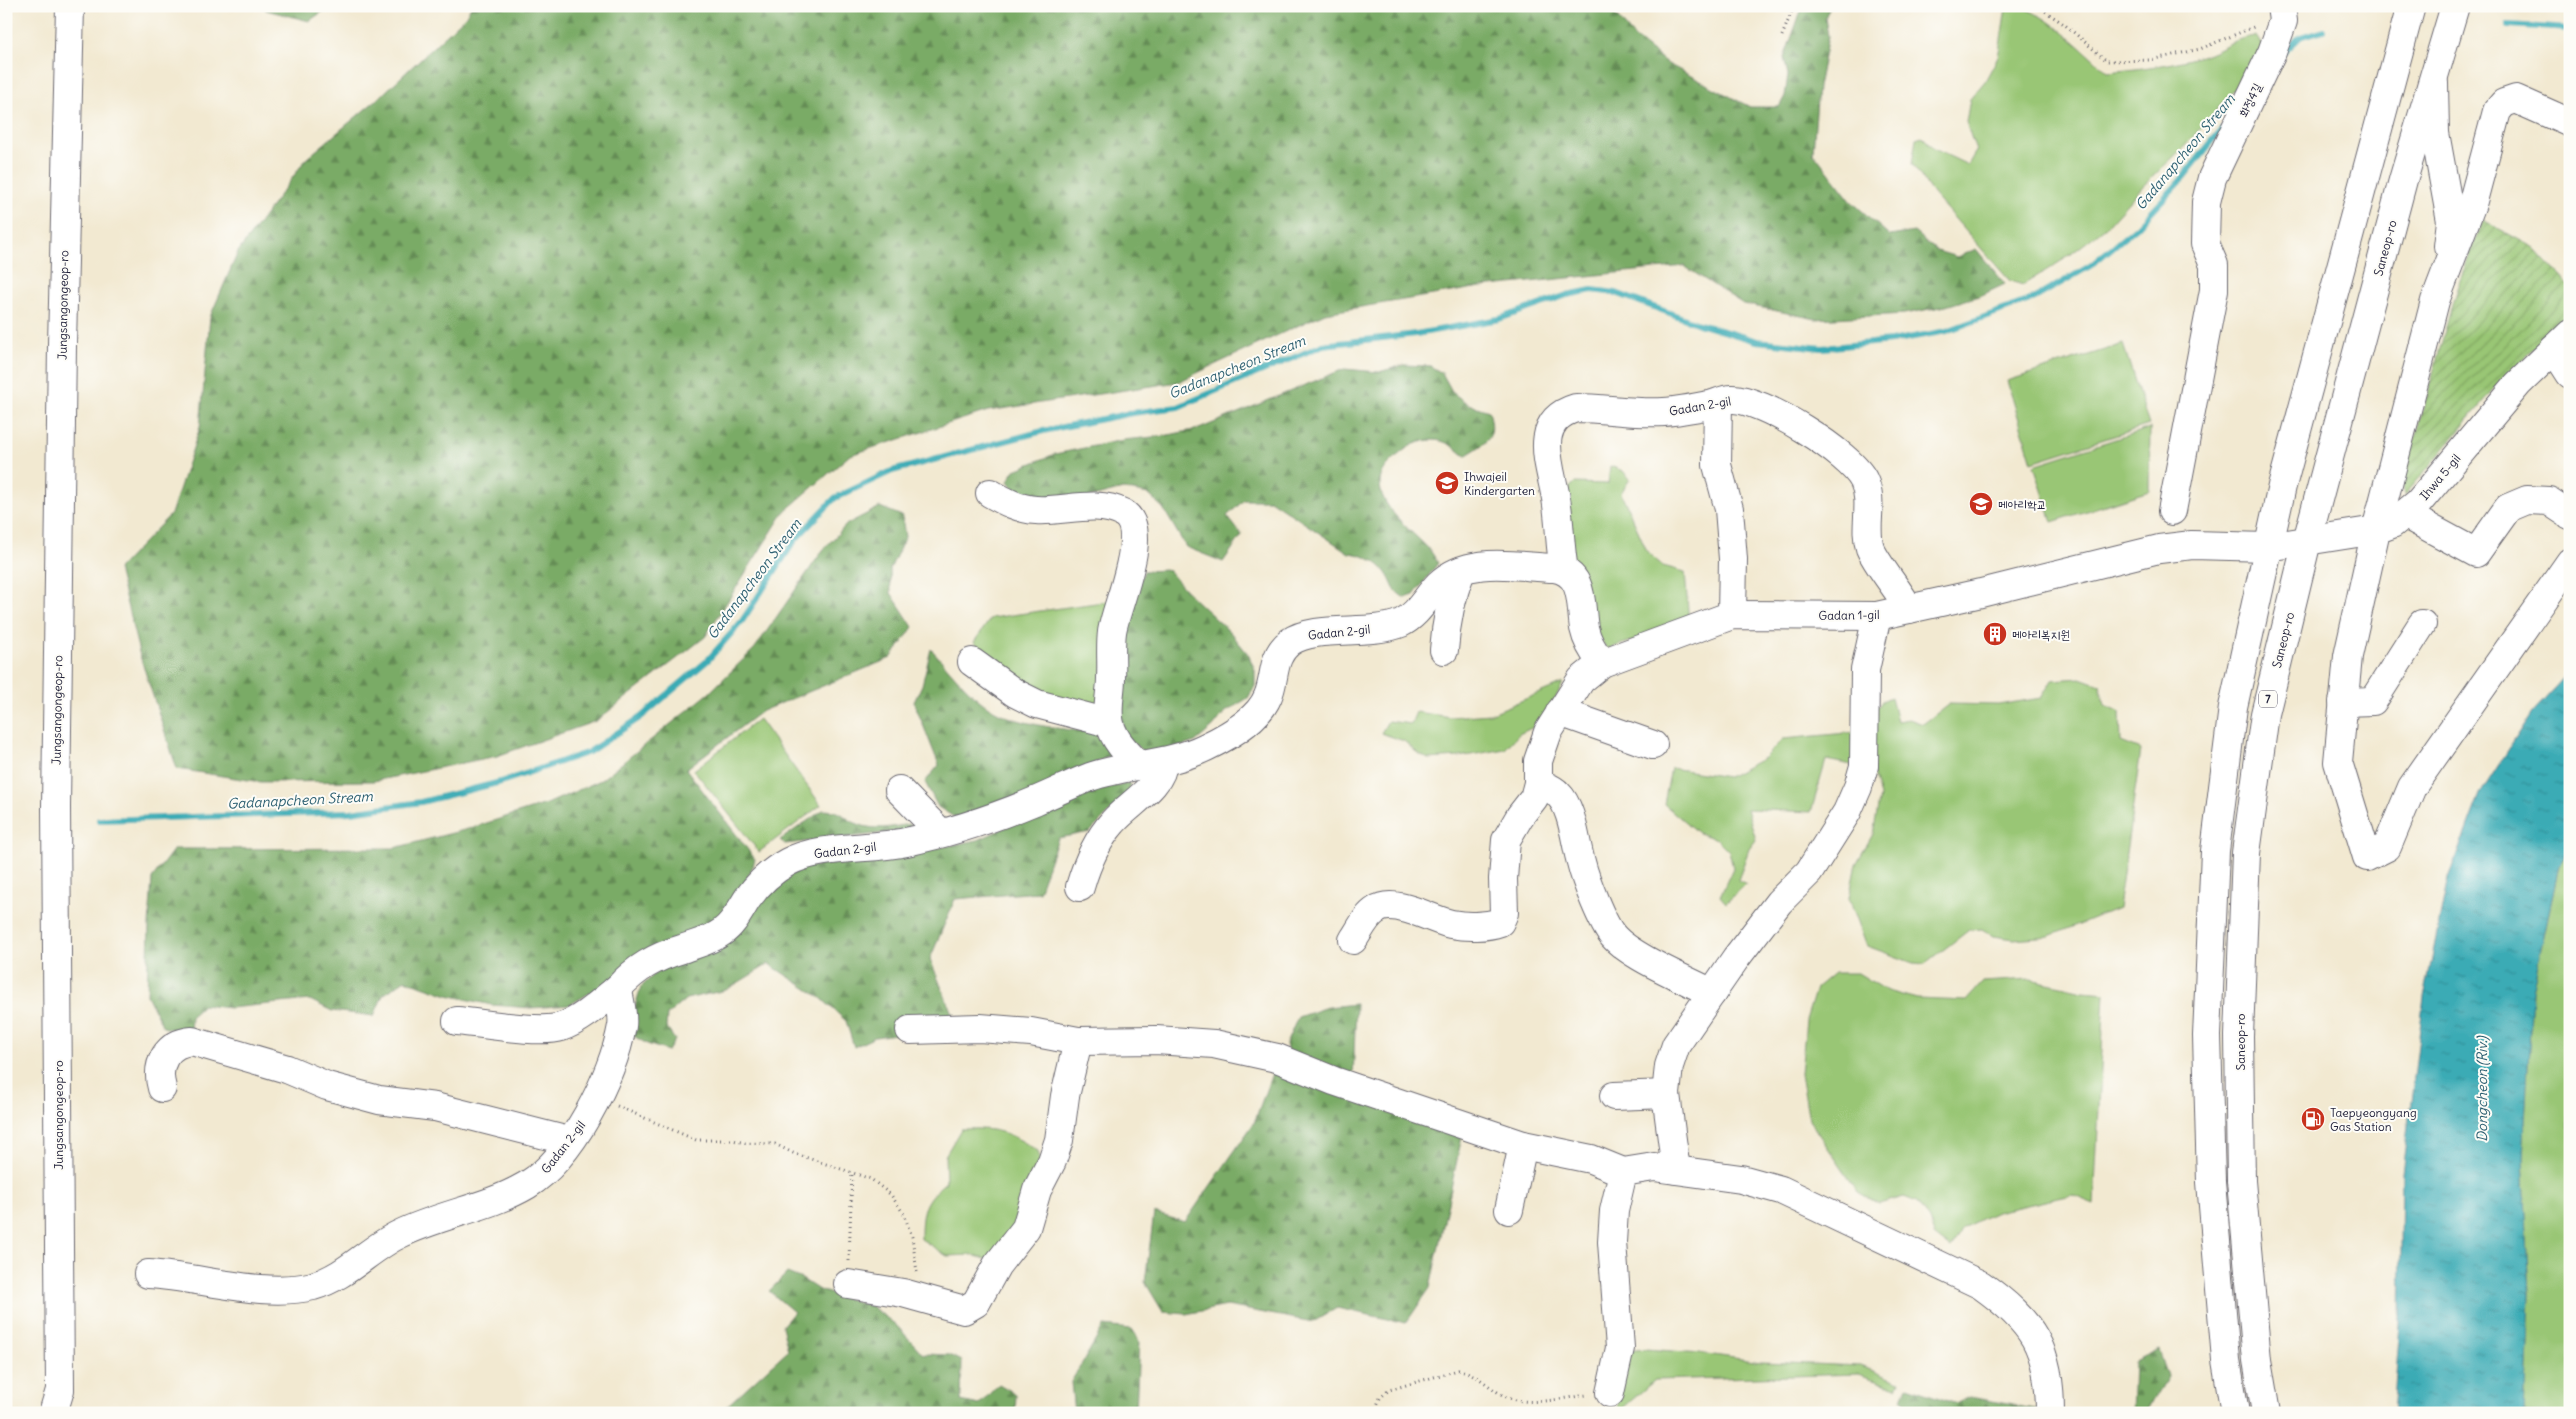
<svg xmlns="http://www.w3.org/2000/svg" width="2576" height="1419" font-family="Delius,'Poor Story',sans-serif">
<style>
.green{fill:#99c674;stroke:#5e7458}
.forest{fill:url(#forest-firs);stroke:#4e6650}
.garden{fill:url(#garden-furrows);stroke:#5e7458}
.water{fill:url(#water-ripples);stroke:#2e6678}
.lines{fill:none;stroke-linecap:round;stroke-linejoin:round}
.stream{stroke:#3aabb5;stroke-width:6}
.minor-casing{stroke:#6b6870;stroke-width:30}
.major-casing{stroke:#6b6870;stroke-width:30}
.path{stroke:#6b6870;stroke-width:3;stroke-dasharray:1 4;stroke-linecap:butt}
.minor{stroke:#fff;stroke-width:28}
.major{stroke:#fff;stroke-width:28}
.labels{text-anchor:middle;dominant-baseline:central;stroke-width:4;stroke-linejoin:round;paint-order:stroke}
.shield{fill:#fdfcf7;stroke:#646373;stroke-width:1}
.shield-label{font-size:11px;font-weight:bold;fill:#22223b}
.street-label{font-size:12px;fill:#22223b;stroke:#fdfcf7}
.poi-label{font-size:12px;fill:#22223b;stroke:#fdfcf7;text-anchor:start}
.water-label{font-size:14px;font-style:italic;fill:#2d6072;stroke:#fdfcf7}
</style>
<defs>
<pattern id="forest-firs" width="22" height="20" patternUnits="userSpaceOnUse" patternTransform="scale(1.25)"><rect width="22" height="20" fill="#7aab66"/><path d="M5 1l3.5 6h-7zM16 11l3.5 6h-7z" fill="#648b55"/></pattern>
<pattern id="garden-furrows" width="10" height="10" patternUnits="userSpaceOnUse" patternTransform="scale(1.25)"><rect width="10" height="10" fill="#99c674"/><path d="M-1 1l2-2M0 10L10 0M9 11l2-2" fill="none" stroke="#7ca060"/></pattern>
<pattern id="water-ripples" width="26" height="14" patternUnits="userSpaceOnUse" patternTransform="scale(1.25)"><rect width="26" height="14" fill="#3aabb5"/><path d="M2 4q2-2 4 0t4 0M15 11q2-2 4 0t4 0" fill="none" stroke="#308b94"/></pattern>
</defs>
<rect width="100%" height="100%" fill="#fdfcf7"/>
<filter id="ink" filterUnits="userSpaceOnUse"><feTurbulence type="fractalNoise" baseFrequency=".02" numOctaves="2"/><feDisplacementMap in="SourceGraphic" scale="10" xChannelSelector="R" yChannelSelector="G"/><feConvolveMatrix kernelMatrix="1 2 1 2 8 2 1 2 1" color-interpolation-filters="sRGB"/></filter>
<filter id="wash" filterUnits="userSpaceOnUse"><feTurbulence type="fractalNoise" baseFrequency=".0096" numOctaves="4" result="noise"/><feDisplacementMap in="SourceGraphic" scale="20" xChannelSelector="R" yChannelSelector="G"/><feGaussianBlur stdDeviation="1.12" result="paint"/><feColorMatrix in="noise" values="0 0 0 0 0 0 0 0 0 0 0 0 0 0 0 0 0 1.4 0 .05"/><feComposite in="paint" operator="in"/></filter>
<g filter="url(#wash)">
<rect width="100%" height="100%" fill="#f2e9d1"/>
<g class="green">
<path d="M2011 6C2041 6 2085 52 2108 72 2139 69 2171 65 2201 56 2220 50 2236 37 2256 36L2263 47 2255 66 2184 147 2143 186 2106 227 2066 258 2023 285 2010 281 1933 194 1912 164 1916 138 1922 136 1934 149 1968 165 1976 151 1966 122 1970 99 1985 81 1998 57 2006 8Z"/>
<path d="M2123 344 2149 425 2032 462 2007 381Z"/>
<path d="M2150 428 2149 491 2052 522 2034 465Z"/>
<path d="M1610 466 1623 471 1630 479 1621 493 1648 553 1663 566 1685 572 1689 623 1607 649C1576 607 1572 546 1563 495L1574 483 1608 484Z"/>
<path d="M1110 601 1098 708 1057 700 995 668 974 642 991 618Z"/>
<path d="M2081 678 2100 685 2105 705 2120 712 2121 742 2141 750 2118 908 2050 936 2014 939 1993 936 1982 929 1969 930 1925 964 1913 963 1867 946 1849 898 1856 864 1873 834 1880 796 1868 755 1876 710 1882 701 1891 697 1897 721 1909 719 1923 724 1949 704 1998 705 2041 698 2052 680Z"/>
<path d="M1563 683 1544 722 1519 734 1505 749 1459 757 1428 759 1415 751 1404 741 1381 733 1388 721 1411 724 1416 712 1450 717 1490 714Z"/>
<path d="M759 719 821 805 759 852 694 770Z"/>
<path d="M1857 732V766L1826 760 1811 812 1747 809 1756 840 1749 849 1738 880 1746 884 1726 903 1720 896 1733 868 1729 851 1717 839 1698 833 1664 804 1671 768 1728 777 1764 758 1783 739Z"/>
<path d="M2570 846V1413H2525L2530 1295 2523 1158 2532 991 2559 866Z"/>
<path d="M1834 973H1858L1887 991 1917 999 1966 1001 1983 982 2030 979 2083 991 2105 993 2094 1204 2072 1195 1996 1212 1962 1228 1951 1248 1934 1235 1929 1220 1917 1202 1904 1197 1879 1204 1858 1192 1809 1120 1801 1074 1806 1020 1816 988Z"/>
<path d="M961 1129C998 1128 1007 1131 1038 1151L1042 1166 1019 1222 989 1260 972 1255 947 1256 921 1239C921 1211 923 1200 946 1182L945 1156Z"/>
<path d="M1645 1349 1700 1353 1761 1362 1861 1366 1900 1382 1897 1387 1858 1374 1655 1380 1617 1413 1620 1380 1627 1351Z"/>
</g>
<g class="forest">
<path d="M265 6H331L309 21 266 10Z"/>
<path d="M471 6H1608L1634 37 1668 64 1750 107H1779L1785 96 1788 75 1784 58 1801 11 1804 6H1830L1825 18 1828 36 1818 87 1813 152 1851 201 1890 236 1914 232 1937 251 1957 257 1976 249 2005 284 1982 295 1946 306 1904 314 1816 319 1743 304 1684 266 1481 287 1325 313 1178 382 988 411 850 455 784 512 705 637 596 721 497 756 374 781 261 782 177 769 140 656 118 569 171 514 200 427 210 317 238 252 306 159 382 95 466 16Z"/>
<path d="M1404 365 1430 366 1442 373 1453 393 1468 404 1489 411C1497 439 1487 442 1465 456 1449 442 1438 436 1417 443 1407 447 1400 453 1392 461 1357 491 1408 527 1427 547 1432 552 1435 558 1438 563L1414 595 1405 598C1390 589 1395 586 1386 573 1378 561 1362 554 1349 553L1270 500H1244L1227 516 1242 535 1223 562 1186 547 1163 508 1148 494 1123 489 1085 499 1026 497 1016 492 1008 481 1015 470 1055 454 1123 440 1163 436 1199 429 1344 369 1379 372Z"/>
<path d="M880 507 902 516 905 537 890 569 891 593 913 627 891 658 762 711 686 769 755 859C751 878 734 897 725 915L569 1005 531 1008 491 1005 448 995 405 980 383 995 374 1016 332 1011 310 1000 230 1008 203 1005 191 1016 190 1034 163 1027 147 995 149 925 152 878 174 849 394 848 468 829 549 803 601 780 708 694 755 648 823 550 847 524Z"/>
<path d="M1168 570 1190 595 1230 632 1248 654 1255 670V686L1248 698 1224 713 1213 727 1195 742 1156 754 1141 750 1126 736 1118 710 1125 618 1144 571Z"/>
<path d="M931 649C951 670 972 700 999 713 1024 725 1066 730 1094 732L1112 755 1030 793 959 820 938 807 925 782 939 765 914 702 922 685Z"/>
<path d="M1129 783 1130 792 1090 832 1058 838 1039 892 955 899 930 959 953 1016 903 1020 896 1034 875 1037 854 1047 846 1021 821 998 769 964 726 990 686 999 667 1015 666 1027 675 1040 668 1051 647 1044 632 1035V1016L641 987 665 964 799 868 907 854 978 840 1079 794Z"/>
<path d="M823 810C847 811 840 817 858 824 873 831 894 827 909 824L912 830 785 844 780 840Z"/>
<path d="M1356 1004 1353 1080 1288 1054 1286 1044 1298 1017 1327 1007Z"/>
<path d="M1274 1068 1462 1136 1430 1288 1406 1323 1337 1308 1313 1322 1227 1306 1186 1314 1163 1312 1145 1282 1154 1213 1185 1222 1254 1123Z"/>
<path d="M787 1273 802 1279 819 1290 871 1306 896 1325 923 1354 950 1355 962 1361 961 1401 979 1405 999 1384 1016 1394 1015 1413H719L788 1350 782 1326 794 1312 769 1291Z"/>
<path d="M1104 1326 1131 1329 1139 1341 1136 1413H1074L1071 1382Z"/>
<path d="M2159 1350 2168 1377 2146 1413H2132L2134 1362Z"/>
<path d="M1907 1386 1957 1403 1969 1397 2035 1409V1413H1913L1902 1398Z"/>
</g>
<path class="garden" d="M2483 220 2534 248 2570 287V317L2506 375 2405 495 2402 484 2456 291Z"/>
<path class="water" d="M2570 672V846L2559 866 2532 991 2523 1158 2530 1295 2525 1413H2393L2400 1323 2402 1173 2424 997 2448 878 2480 794 2532 713Z"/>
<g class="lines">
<g class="stream">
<path d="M2508 25 2570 29"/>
<path d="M2283 53 2300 37 2323 30"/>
<path d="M99 820 351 812 421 802 501 782 589 752 641 717 707 661 742 621 795 540 835 498 892 471 1043 431 1132 413 1178 407 1323 345 1416 334 1499 319 1567 295 1592 290 1616 293 1699 324 1757 341 1822 348 1891 341 1947 331 2035 298 2090 266 2137 227 2181 180 2222 129"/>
</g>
</g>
</g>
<g filter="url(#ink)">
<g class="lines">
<g class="minor-casing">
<g id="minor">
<path d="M2434 83 2435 133 2451 221 2448 246"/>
<path d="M2570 123 2516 99 2504 103 2497 111 2473 201 2435 301 2376 530 2348 656 2338 762 2367 857 2387 847 2412 787 2570 562"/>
<path d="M2554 349 2570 374"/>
<path d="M1718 403 1717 465 1729 509 1733 559 1732 615"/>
<path d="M990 493C1004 501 1019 509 1036 510 1064 512 1096 499 1123 513 1152 530 1115 607 1112 632 1110 647 1112 663 1111 678 1111 693 1106 709 1110 724 1114 740 1126 752 1138 764"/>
<path d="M2172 511 2214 290V265L2205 244 2206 202 2212 178 2272 52 2283 21 2281 6"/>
<path d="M2406 515 2476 553 2508 508 2527 500 2549 501 2570 515"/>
<path d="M1564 570C1560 548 1560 526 1557 505 1553 471 1528 422 1576 408 1605 408 1635 414 1664 412 1678 411 1694 408 1709 405 1716 404 1723 399 1731 399 1760 397 1852 454 1864 481 1874 503 1863 527 1870 548 1877 565 1899 590 1909 609"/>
<path d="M1444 650C1446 622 1451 597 1461 571"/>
<path d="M972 662 1015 693 1037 704 1109 723"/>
<path d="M2343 702 2373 701 2422 624"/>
<path d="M1560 712 1653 745"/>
<path d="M1538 783C1545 786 1553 788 1558 794 1573 808 1575 843 1581 862 1585 879 1602 923 1613 936 1631 957 1685 979 1712 993"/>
<path d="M899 790 941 833"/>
<path d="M1080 887C1087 863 1096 841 1113 822 1128 804 1163 786 1163 762"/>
<path d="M1353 940C1360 930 1366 916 1376 910 1394 897 1432 920 1451 924 1466 927 1486 927 1500 922L1504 913 1503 879 1506 840 1520 816 1534 798 1538 783V761L1548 732 1581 680 1602 663 1732 615 1877 616 1981 593 2159 549 2192 545 2268 547 2376 530 2392 524 2418 503 2518 384 2570 334"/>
<path d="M457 1021C480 1023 541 1034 561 1027 582 1020 601 1002 618 988"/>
<path d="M910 1030 980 1028 1031 1032 1078 1041 1156 1040 1214 1044 1277 1058 1334 1081 1523 1145 1591 1159 1623 1172 1654 1167 1741 1179 1781 1190 1981 1285C2033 1322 2050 1348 2050 1413"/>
<path d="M162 1088C155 1064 167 1043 192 1041L287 1069 327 1086 379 1100 435 1107 569 1141"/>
<path d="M1614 1096 1666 1094"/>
<path d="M1676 1170 1666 1094 1669 1066 1676 1045 1736 958 1779 902 1809 872 1847 812 1858 787 1864 766 1865 670 1877 616"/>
<path d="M1509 1210 1523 1145"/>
<path d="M148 1274C201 1277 262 1298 313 1286 346 1277 370 1248 400 1234 441 1214 488 1208 527 1185 572 1158 613 1076 622 1026 624 1015 619 1000 618 988 636 968 655 957 682 949 695 944 710 941 722 932 734 924 740 910 748 898 758 884 773 870 788 862 819 845 870 850 906 842 950 833 994 818 1035 801 1054 793 1072 784 1090 777 1128 764 1170 765 1206 747 1227 737 1259 719 1268 696 1276 677 1271 657 1290 642 1315 624 1370 636 1401 623 1418 615 1427 596 1439 584 1469 555 1517 567 1554 568 1585 573 1580 604 1584 628 1587 642 1594 653 1602 663"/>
<path d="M848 1284 903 1293 964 1310 976 1303 997 1265 1026 1228 1037 1190 1052 1161 1059 1140 1065 1096 1078 1041"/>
<path d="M1610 1393 1620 1348 1612 1242 1614 1211 1623 1172"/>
<path d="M53 1413 60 1390 56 807 62 345 70 6"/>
</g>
</g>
<g class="major-casing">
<g id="major">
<path d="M2235 1413 2226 1360 2211 1182 2207 1036 2215 851 2233 707 2282 486 2411 6"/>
<path d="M2266 1413 2257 1360 2241 1181 2239 1036 2246 853 2265 714 2307 541 2403 180 2455 6"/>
</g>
</g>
<g class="path">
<path d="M2037 6 2064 24 2107 61 2150 60 2200 49 2256 26"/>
<path d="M1782 36 1794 6"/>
<path d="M617 1106 696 1140H733L745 1143 775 1144 793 1153 871 1179 891 1195 904 1214 912 1237 917 1272"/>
<path d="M849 1261 852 1171"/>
<path d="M1374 1413 1380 1398 1389 1390 1458 1370C1478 1372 1490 1391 1509 1398 1532 1406 1563 1398 1587 1395"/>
</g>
<use href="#minor" class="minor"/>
<use href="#major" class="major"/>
</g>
</g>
<defs>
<g id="school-disc" transform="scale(1.25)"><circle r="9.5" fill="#c8321e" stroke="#fdfcf7"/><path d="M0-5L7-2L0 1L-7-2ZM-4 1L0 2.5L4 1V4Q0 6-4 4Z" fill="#fff"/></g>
<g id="building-disc" transform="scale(1.25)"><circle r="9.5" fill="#c8321e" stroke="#fdfcf7"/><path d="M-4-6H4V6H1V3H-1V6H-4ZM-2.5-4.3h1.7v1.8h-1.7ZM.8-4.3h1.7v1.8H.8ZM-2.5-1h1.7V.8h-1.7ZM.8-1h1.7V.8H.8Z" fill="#fff"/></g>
<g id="fuel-disc" transform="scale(1.25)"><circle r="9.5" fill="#c8321e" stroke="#fdfcf7"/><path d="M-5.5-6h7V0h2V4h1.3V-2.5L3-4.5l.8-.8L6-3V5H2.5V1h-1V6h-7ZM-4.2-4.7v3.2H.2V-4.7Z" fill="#fff"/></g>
</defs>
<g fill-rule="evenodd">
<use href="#school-disc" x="1447" y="483"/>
<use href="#school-disc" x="1981" y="504"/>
<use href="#building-disc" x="1995" y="634"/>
<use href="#fuel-disc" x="2313" y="1119"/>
</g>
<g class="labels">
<rect class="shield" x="2259" y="690.5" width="18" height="17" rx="4"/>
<g class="shield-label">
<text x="2268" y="699">7</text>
</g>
<g class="street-label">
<text transform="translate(2250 100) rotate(-64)">화정4길</text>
<text transform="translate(2385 248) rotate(-75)">Saneop-ro</text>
<text transform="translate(63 305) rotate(-89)">Jungsangongeop-ro</text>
<text transform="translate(1700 406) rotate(-10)">Gadan 2-gil</text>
<text transform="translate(2440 477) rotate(-50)">Ihwa 5-gil</text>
<text transform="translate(1849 615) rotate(-1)">Gadan 1-gil</text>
<text transform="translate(1339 632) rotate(-6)">Gadan 2-gil</text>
<text transform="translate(2283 640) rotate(-76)">Saneop-ro</text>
<text transform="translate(57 710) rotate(-89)">Jungsangongeop-ro</text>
<text transform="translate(845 850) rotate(-7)">Gadan 2-gil</text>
<text transform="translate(2240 1042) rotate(-90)">Saneop-ro</text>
<text transform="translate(58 1115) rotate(-90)">Jungsangongeop-ro</text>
<text transform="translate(563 1147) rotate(-52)">Gadan 2-gil</text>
</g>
<g class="poi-label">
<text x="1464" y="476">Ihwajeil<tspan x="1464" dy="14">Kindergarten</tspan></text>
<text x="1998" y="504">메아리학교</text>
<text x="2012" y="634">메아리복지원</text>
<text x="2330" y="1112">Taepyeongyang<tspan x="2330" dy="14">Gas Station</tspan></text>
</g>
<g class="water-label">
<text transform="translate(2185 152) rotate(-50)">Gadanapcheon Stream</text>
<text transform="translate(1237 367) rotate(-22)">Gadanapcheon Stream</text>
<text transform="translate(754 579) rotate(-53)">Gadanapcheon Stream</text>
<text transform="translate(300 800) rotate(-3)">Gadanapcheon Stream</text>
<text transform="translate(2482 1089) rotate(-90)">Dongcheon (Riv.)</text>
</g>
</g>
<rect width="2576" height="1419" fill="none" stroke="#fdfcf7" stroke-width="25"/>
</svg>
